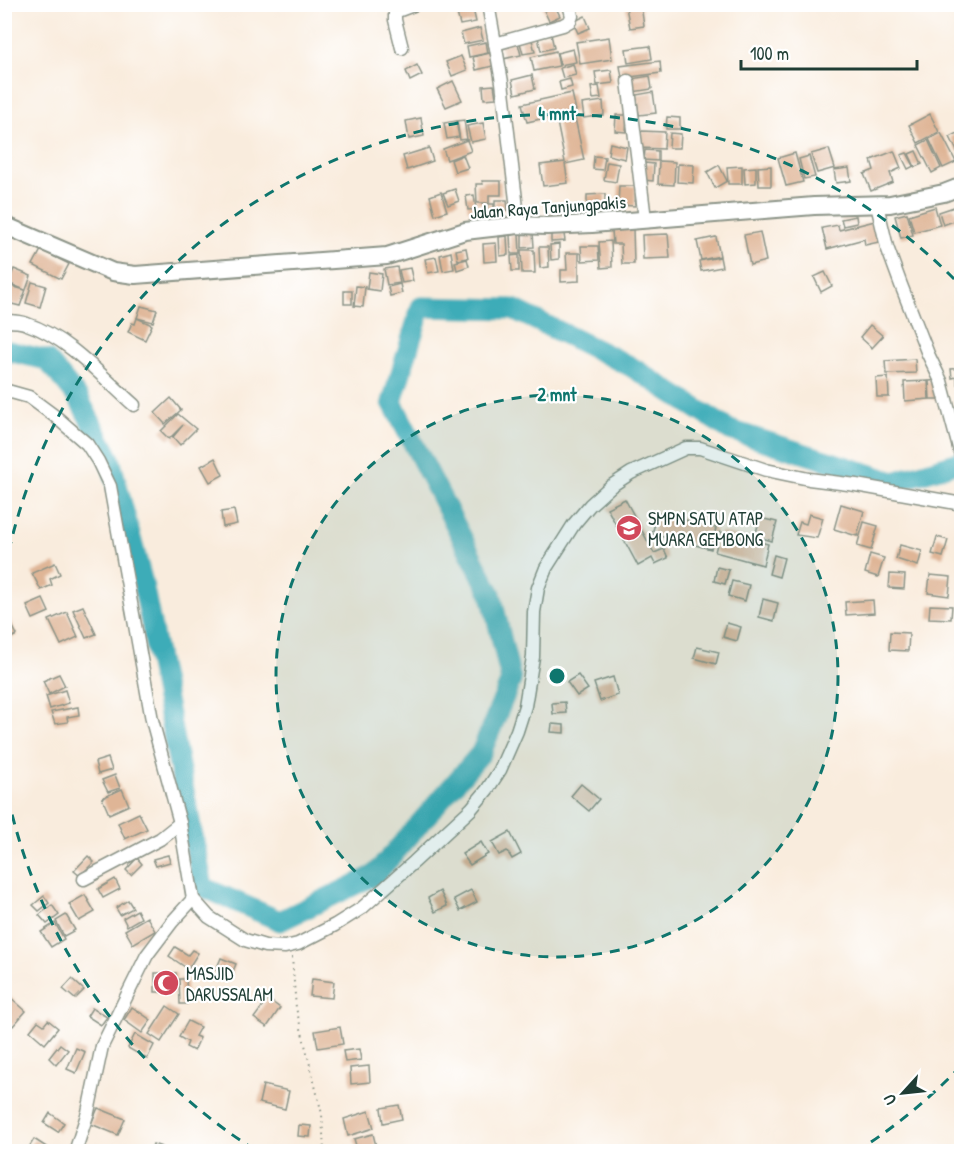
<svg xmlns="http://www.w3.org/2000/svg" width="966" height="1156" font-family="'Patrick Hand',sans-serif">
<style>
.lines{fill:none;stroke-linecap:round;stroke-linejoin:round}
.river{stroke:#3cacb8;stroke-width:21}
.building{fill:#dfb596}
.street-casing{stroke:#8c9488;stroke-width:15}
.secondary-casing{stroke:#8c9488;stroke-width:20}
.path{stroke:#8c9488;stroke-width:2;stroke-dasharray:1.5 4.5;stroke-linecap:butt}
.street{stroke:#fff;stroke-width:12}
.secondary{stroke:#fff;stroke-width:16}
.ring{fill:none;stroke:#0f766e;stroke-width:3;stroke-dasharray:10 8}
.labels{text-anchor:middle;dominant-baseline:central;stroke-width:4.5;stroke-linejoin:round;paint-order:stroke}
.street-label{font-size:18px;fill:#1f3d34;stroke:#fff}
.poi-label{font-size:18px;fill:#1f3d34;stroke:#fff;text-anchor:start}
.centre{fill:#0f766e;stroke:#fff;stroke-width:3}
.ring-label{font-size:18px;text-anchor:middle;font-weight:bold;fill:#0f766e;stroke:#fff;stroke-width:4.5;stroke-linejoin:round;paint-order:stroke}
</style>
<rect width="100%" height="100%" fill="#fff"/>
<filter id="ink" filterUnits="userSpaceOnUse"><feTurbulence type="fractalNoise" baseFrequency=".0167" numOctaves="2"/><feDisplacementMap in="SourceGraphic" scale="12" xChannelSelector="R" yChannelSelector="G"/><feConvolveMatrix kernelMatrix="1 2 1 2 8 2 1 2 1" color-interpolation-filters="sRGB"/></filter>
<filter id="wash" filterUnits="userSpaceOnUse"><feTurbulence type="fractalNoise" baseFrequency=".008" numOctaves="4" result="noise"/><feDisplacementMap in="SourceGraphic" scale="24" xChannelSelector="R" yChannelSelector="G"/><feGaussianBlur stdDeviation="1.35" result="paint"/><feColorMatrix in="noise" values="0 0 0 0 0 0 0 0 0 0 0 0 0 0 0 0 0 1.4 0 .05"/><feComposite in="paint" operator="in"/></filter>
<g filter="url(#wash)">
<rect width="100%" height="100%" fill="#f9ecdd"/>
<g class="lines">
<path class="river" d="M4 350 47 360 79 399 110 459 143 583 203 887 280 921 375 875 481 753 511 680 491 594 392 402 421 307 513 309 630 366 730 430 894 482 962 461"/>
</g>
<g id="blocks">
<g class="building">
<path d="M541 4H554L560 16 549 21Z"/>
<path d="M641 5 644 26 630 28 626 7Z"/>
<path d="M473 9 476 22 460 25 457 13Z"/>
<path d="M585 16 590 28 578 33 573 22Z"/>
<path d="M480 28 483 40 464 44 461 33Z"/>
<path d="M551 34 554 48 541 51 538 37Z"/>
<path d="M531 36 535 52 523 54 519 39Z"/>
<path d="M609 37 612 59 580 64 576 42Z"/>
<path d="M517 40 521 55 503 59 500 44Z"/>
<path d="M486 42 488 53 469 57 467 46Z"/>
<path d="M650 46 652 59 628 63 626 49Z"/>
<path d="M573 49 576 62 560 65 557 53Z"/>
<path d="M556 51 559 66 534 71 531 57Z"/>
<path d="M490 53 493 66 476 70 473 57Z"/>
<path d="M461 56 467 70 452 76 446 62Z"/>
<path d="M660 61 661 73 622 78 620 66Z"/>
<path d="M573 64 576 75 563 78 560 68Z"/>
<path d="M417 65 422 75 410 81 406 71Z"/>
<path d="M611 70 613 83 597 85 595 72Z"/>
<path d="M532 75 535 89 515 94 512 80Z"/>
<path d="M650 76 652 89 633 92 631 79Z"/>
<path d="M570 79 572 87 561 90 559 82Z"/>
<path d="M453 81 462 100 446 107 437 89Z"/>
<path d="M494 85 496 98 484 99 483 86Z"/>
<path d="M599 86 601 98 593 99 591 87Z"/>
<path d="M653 92 656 113 639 115 636 95Z"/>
<path d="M572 93 576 111 527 122 522 104Z"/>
<path d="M603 101 604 115 584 118 582 104Z"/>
<path d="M930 114 939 132 918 143 909 125Z"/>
<path d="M616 115H627L626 132 615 131Z"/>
<path d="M667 117 680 118V129H666Z"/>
<path d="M421 118 424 136 409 139 406 121Z"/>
<path d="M575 118 584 160 565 164 568 183 543 186 540 165 565 162 557 122Z"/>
<path d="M464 120 467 139 460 140 457 121Z"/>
<path d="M456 121 459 137 447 139 444 123Z"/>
<path d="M483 123 486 139 471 142 467 126Z"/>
<path d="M641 131 665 132 664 149 640 148Z"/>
<path d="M962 131V149L957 151 950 137Z"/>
<path d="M670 133 681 134 680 148H669Z"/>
<path d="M941 133 956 162 943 168 929 139Z"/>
<path d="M467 140 471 151 447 160 443 149Z"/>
<path d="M928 140 941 168 932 173 918 145Z"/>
<path d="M610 143 627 147 625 159 608 155Z"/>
<path d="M429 148 433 161 407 170 403 156Z"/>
<path d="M829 149 835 168 817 173 811 154Z"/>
<path d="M645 150 658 151V161L644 160Z"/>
<path d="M894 151 901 168 890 173 893 182 871 191 864 174 874 170 871 160Z"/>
<path d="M916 151 922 164 915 167 909 154Z"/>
<path d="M795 153 803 182 786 186 778 158Z"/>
<path d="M907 153 914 166 908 169 901 155Z"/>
<path d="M463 155 468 168 455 172 451 160Z"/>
<path d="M594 156 605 157 603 170 593 169Z"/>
<path d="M809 156 815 177 804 179 799 159Z"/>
<path d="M659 161 675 162 674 185 658 184Z"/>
<path d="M607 162 619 164 616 182 604 180Z"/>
<path d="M645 163 654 164 653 181 644 180Z"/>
<path d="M678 164 694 165 693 183 677 182Z"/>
<path d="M719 165 727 181 715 188 707 172Z"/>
<path d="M742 166V184H728L727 167Z"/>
<path d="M771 166V186H759L758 167Z"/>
<path d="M756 167V183L745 184 744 168Z"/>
<path d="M849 168 851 181 836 183 834 170Z"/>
<path d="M482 181H501V195H489V204H494V213H487V203H477L476 184H483Z"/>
<path d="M619 186H636L635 206 618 205Z"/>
<path d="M455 189 459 201 448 205 443 193Z"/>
<path d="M441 192 447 211 435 215 430 196Z"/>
<path d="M605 194V208H597V200L596 208H587V195Z"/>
<path d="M474 195 476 209 468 210 466 196Z"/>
<path d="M495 200H507L508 210H495Z"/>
<path d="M935 207 940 225 914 232 909 215Z"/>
<path d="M954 207 959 219 943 225 939 212Z"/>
<path d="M907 213 913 235 901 238 895 216Z"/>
<path d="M856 216 857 223 843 226 841 219Z"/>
<path d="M875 221 879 242 865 245 864 239 827 249 822 228 838 225 839 230Z"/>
<path d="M633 229 634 264H622L621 244H613L612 230Z"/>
<path d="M760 232 766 261 750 265 744 235Z"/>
<path d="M533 233 534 247 522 248V234Z"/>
<path d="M519 234 520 254H511L510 235Z"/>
<path d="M551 234H564L565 241 551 242Z"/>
<path d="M668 234 670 258 643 259 642 235Z"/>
<path d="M507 236 508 255 500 256 499 237Z"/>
<path d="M716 237 720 256 701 260 697 241Z"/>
<path d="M611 241 612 267 601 268 599 242Z"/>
<path d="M496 243 497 261 484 262 483 244Z"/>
<path d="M559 244V259L551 260 550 245Z"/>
<path d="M581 246H598L599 260 582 261Z"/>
<path d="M539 247H548L549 267 540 268Z"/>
<path d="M466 248 468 258 458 260 456 250Z"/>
<path d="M41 250 69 264 61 279 33 265Z"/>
<path d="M521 250H534L535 273H522Z"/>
<path d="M451 252 454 269 443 271 440 255Z"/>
<path d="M566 253H579V281L561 282V270H567Z"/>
<path d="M519 255V271H512L511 256Z"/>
<path d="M436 257 439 271 428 273 425 259Z"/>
<path d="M720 257 722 267 701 271 699 261Z"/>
<path d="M467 259 469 266 457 270 455 262Z"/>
<path d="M397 267 400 283 387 285 384 269Z"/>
<path d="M410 268 413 281 402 283 399 270Z"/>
<path d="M14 269 31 276 20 306 4 302 7 285 25 290 8 283Z"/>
<path d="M369 272 382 274 380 291 367 289Z"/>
<path d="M825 272 832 286 821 292 814 277Z"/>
<path d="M32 282 46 286 40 307 26 303Z"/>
<path d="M400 284 402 293 390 296 388 287Z"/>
<path d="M356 286 365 287 363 307 354 306Z"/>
<rect x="344" y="291" width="8" height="13"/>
<path d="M141 306 157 310 153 322 137 318Z"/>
<path d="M137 318 152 325 145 340 128 332 132 323 135 324Z"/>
<path d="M870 325 883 336 872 348 860 337Z"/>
<path d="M915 359 916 373 886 374 885 361Z"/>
<path d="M962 368V384H957V377L952 378 951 369Z"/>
<path d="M888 377 889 397H877L876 378Z"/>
<path d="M941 380V399H930L929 381Z"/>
<path d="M928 381 929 399 905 401 904 382Z"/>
<path d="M171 398 181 410 165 424 155 413Z"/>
<path d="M178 414 196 429 180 445 173 437 183 425 169 439 161 431Z"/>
<path d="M215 458 223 475 210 482 201 466Z"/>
<path d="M625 499 654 553 664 549 668 558 655 564 652 558 638 566 607 508Z"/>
<path d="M841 504 864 511 857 536 834 529Z"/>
<path d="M234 510 237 524 223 527 221 512Z"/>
<path d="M658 513 716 528 711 549 652 534Z"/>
<path d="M809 514 823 518 817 538 796 535 800 522 806 524Z"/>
<path d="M760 518 777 522 772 541 755 536Z"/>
<path d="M864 522 878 526 871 550 857 546Z"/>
<path d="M720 532 768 544 763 565 715 552Z"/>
<path d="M937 537 948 540 943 557 932 554Z"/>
<path d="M900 545 922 551 918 566 896 559Z"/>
<path d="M870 554 884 558 878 577 865 573Z"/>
<path d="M774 555 784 558 779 577 769 574Z"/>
<path d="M55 563 60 574 50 579 52 585 41 590 32 573Z"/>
<path d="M717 567 729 570 725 584 714 581Z"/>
<path d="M890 574 905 575 904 589 889 588Z"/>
<path d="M930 575 951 577 949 596 928 593Z"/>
<path d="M732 581 749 585 745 601 728 596Z"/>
<path d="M43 599 49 612 33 619 27 606Z"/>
<path d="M763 599 778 603 774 621 759 617Z"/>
<path d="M873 600 874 613 846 615 845 602Z"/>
<path d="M930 605 952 606 951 619 929 618Z"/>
<path d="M83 606 96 634 86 638 73 610Z"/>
<path d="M67 612 78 637 61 645 49 620Z"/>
<path d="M9 619 17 635 5 641V621Z"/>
<path d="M727 623 741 627 737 641 723 637Z"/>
<path d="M890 632 909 633 908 651 889 650Z"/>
<path d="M697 647 719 652 716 664 694 658Z"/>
<path d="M59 674 65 686 49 694 43 681Z"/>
<path d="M578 675 588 689 577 696 567 682Z"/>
<path d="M613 677 618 695 600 701 594 683Z"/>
<path d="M65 690 69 703 50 709 46 696Z"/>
<path d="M565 702 566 713 553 714 552 703Z"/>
<path d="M78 707 79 715 67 717 68 722 55 724 51 712Z"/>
<path d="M552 724 564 725V733L551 732Z"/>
<path d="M108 758 112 770 98 774 95 762Z"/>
<path d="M115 775 120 788 108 792 102 780Z"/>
<path d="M581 784 599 799 589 811 571 796Z"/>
<path d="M122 789 129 805 109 814 102 798Z"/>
<path d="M139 813 147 829 125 839 118 823Z"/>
<path d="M510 832 521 854 512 859 507 851 499 855 492 842Z"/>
<path d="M481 842 488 854 470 865 462 854Z"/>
<path d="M168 855 170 862 156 866 153 859Z"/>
<path d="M88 856 94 862 80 876 74 871Z"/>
<path d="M137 858 142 864 131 875 126 870Z"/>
<path d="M115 879 120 889 103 898 98 889Z"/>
<path d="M471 890 477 902 460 911 454 899Z"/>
<path d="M440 891 447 906 435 912 428 898Z"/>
<path d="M85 895 95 912 79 921 69 904Z"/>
<path d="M44 896 49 903 39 911 33 905Z"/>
<path d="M128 900 133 908 120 915 116 908Z"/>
<path d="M52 905 59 915 47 924 39 915Z"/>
<path d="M137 910 141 918 127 926 123 918Z"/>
<path d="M66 915 75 930 64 936 56 921Z"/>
<path d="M147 917 155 931 133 944 125 930Z"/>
<path d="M55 923 64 939 51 947 41 932Z"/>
<path d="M175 947 188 955 192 950 198 953 188 969 169 956Z"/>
<path d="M221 958 236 964 231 976 216 970Z"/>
<rect x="155" y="973" width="21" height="19"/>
<path d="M72 979 84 990 75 999 63 989Z"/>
<path d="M179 979H186L187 1004H180Z"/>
<path d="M312 979 334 982 332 998 310 996Z"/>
<path d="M9 996 26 1011 13 1026 4 1018V1001Z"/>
<path d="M268 999 280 1008 267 1027 254 1018Z"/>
<path d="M167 1006 179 1014 161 1042 149 1034Z"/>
<path d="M132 1007 151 1020 142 1033 124 1020Z"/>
<path d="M92 1008 107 1017 101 1025 87 1016Z"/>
<path d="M48 1020 58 1028 45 1044 30 1031 38 1021 44 1025Z"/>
<path d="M188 1021 200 1027 195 1036 200 1038 194 1051 186 1047 188 1042 179 1037Z"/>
<path d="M340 1027 343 1044 318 1048 315 1031Z"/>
<path d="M135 1034 154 1045 147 1059 128 1048Z"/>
<path d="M60 1044 68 1050 56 1065 49 1058Z"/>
<path d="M76 1048 85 1052 76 1073 67 1069Z"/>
<path d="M359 1049 361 1060 345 1062 343 1051Z"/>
<path d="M369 1066 370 1082 351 1084 350 1068Z"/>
<path d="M263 1085 289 1091 285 1109 259 1103Z"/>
<path d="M399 1105 402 1119 383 1123 381 1108Z"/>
<path d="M98 1108 125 1119 118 1135 91 1124Z"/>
<path d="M369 1111 374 1128 348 1136 344 1119Z"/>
<path d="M50 1113 64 1123 58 1132 44 1123Z"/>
<path d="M299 1125 311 1126 310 1137 298 1136Z"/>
<path d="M373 1134 377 1150 358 1152 354 1139Z"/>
<path d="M34 1139 54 1152H32L28 1149Z"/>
<path d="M153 1144 173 1151V1152H150Z"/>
</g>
</g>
</g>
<g filter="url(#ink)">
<use href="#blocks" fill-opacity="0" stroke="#8c9488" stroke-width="1.5"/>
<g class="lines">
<g class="street-casing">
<g id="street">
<path d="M488 4 502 82 519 225"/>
<path d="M495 44 563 25 570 21 572 16 569 4"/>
<path d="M402 48 395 20V12L416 4"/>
<path d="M628 81 645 219"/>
<path d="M877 205 887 247 901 285 928 354 941 381 962 459"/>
<path d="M4 321C12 321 21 321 27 324 69 338 102 377 134 405"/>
<path d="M4 390 29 397 56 417 87 444 98 461 110 486 152 720 180 823 193 899 209 917 245 940 265 946 285 947 298 944 335 925 362 908 414 862 471 809 487 790 500 770 517 731 525 706 533 657 534 612 538 588 546 568 574 524 590 505 611 486 631 473 686 448H700L766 470 809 479 856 485 962 504"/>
<path d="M84 879 160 839 180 823"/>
<path d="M75 1152 88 1112 102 1046 147 955 172 922 193 899"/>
</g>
</g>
<g class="secondary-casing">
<path id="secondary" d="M4 225 113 272 135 275 387 256 465 231 482 229 519 225 547 226 592 224 814 206 890 204 944 193 962 186"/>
</g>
<path class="path" d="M292 957 296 1008 322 1114 324 1152"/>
<use href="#street" class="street"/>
<use href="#secondary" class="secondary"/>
</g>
</g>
<circle cx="557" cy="676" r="281" fill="#0f766e" fill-opacity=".12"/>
<g class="ring">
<circle cx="557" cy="676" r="281"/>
<path d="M961 1066A562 562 0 0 1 859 1150M255 1150A562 562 0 0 1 5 783M5 569A562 562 0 0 1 961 286"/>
</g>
<defs>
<g id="school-disc" transform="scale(1.35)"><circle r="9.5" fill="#d1495b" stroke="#fff"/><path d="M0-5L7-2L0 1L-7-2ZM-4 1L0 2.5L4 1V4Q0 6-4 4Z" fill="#fff"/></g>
<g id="mosque-disc" transform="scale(1.35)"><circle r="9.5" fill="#d1495b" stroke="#fff"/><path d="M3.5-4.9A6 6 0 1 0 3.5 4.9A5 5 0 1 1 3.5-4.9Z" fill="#fff"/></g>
</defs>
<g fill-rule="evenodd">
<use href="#school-disc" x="629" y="528"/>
<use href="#mosque-disc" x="166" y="983"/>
</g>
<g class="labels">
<g class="street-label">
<text transform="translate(548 207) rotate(-4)">Jalan Raya Tanjungpakis</text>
</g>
<g class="poi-label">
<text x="648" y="518">SMPN SATU ATAP<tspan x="648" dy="21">MUARA GEMBONG</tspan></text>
<text x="186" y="973">MASJID<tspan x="186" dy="21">DARUSSALAM</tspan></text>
</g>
</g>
<circle cx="557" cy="676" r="9" class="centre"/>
<g class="ring-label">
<text x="557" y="120">4 mnt</text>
<text x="557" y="401">2 mnt</text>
</g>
<rect width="966" height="1156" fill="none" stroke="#fff" stroke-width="24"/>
<g transform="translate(903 1093) rotate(243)" stroke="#ffffff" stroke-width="4.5" paint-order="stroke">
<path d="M0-4.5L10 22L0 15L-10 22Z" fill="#1f3d34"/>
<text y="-9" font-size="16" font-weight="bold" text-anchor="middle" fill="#1f3d34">U</text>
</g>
<path d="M741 60v9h176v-9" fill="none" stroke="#1f3d34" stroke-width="3"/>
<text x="750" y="60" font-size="18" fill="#1f3d34" stroke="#ffffff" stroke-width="4.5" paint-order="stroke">100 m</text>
</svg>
